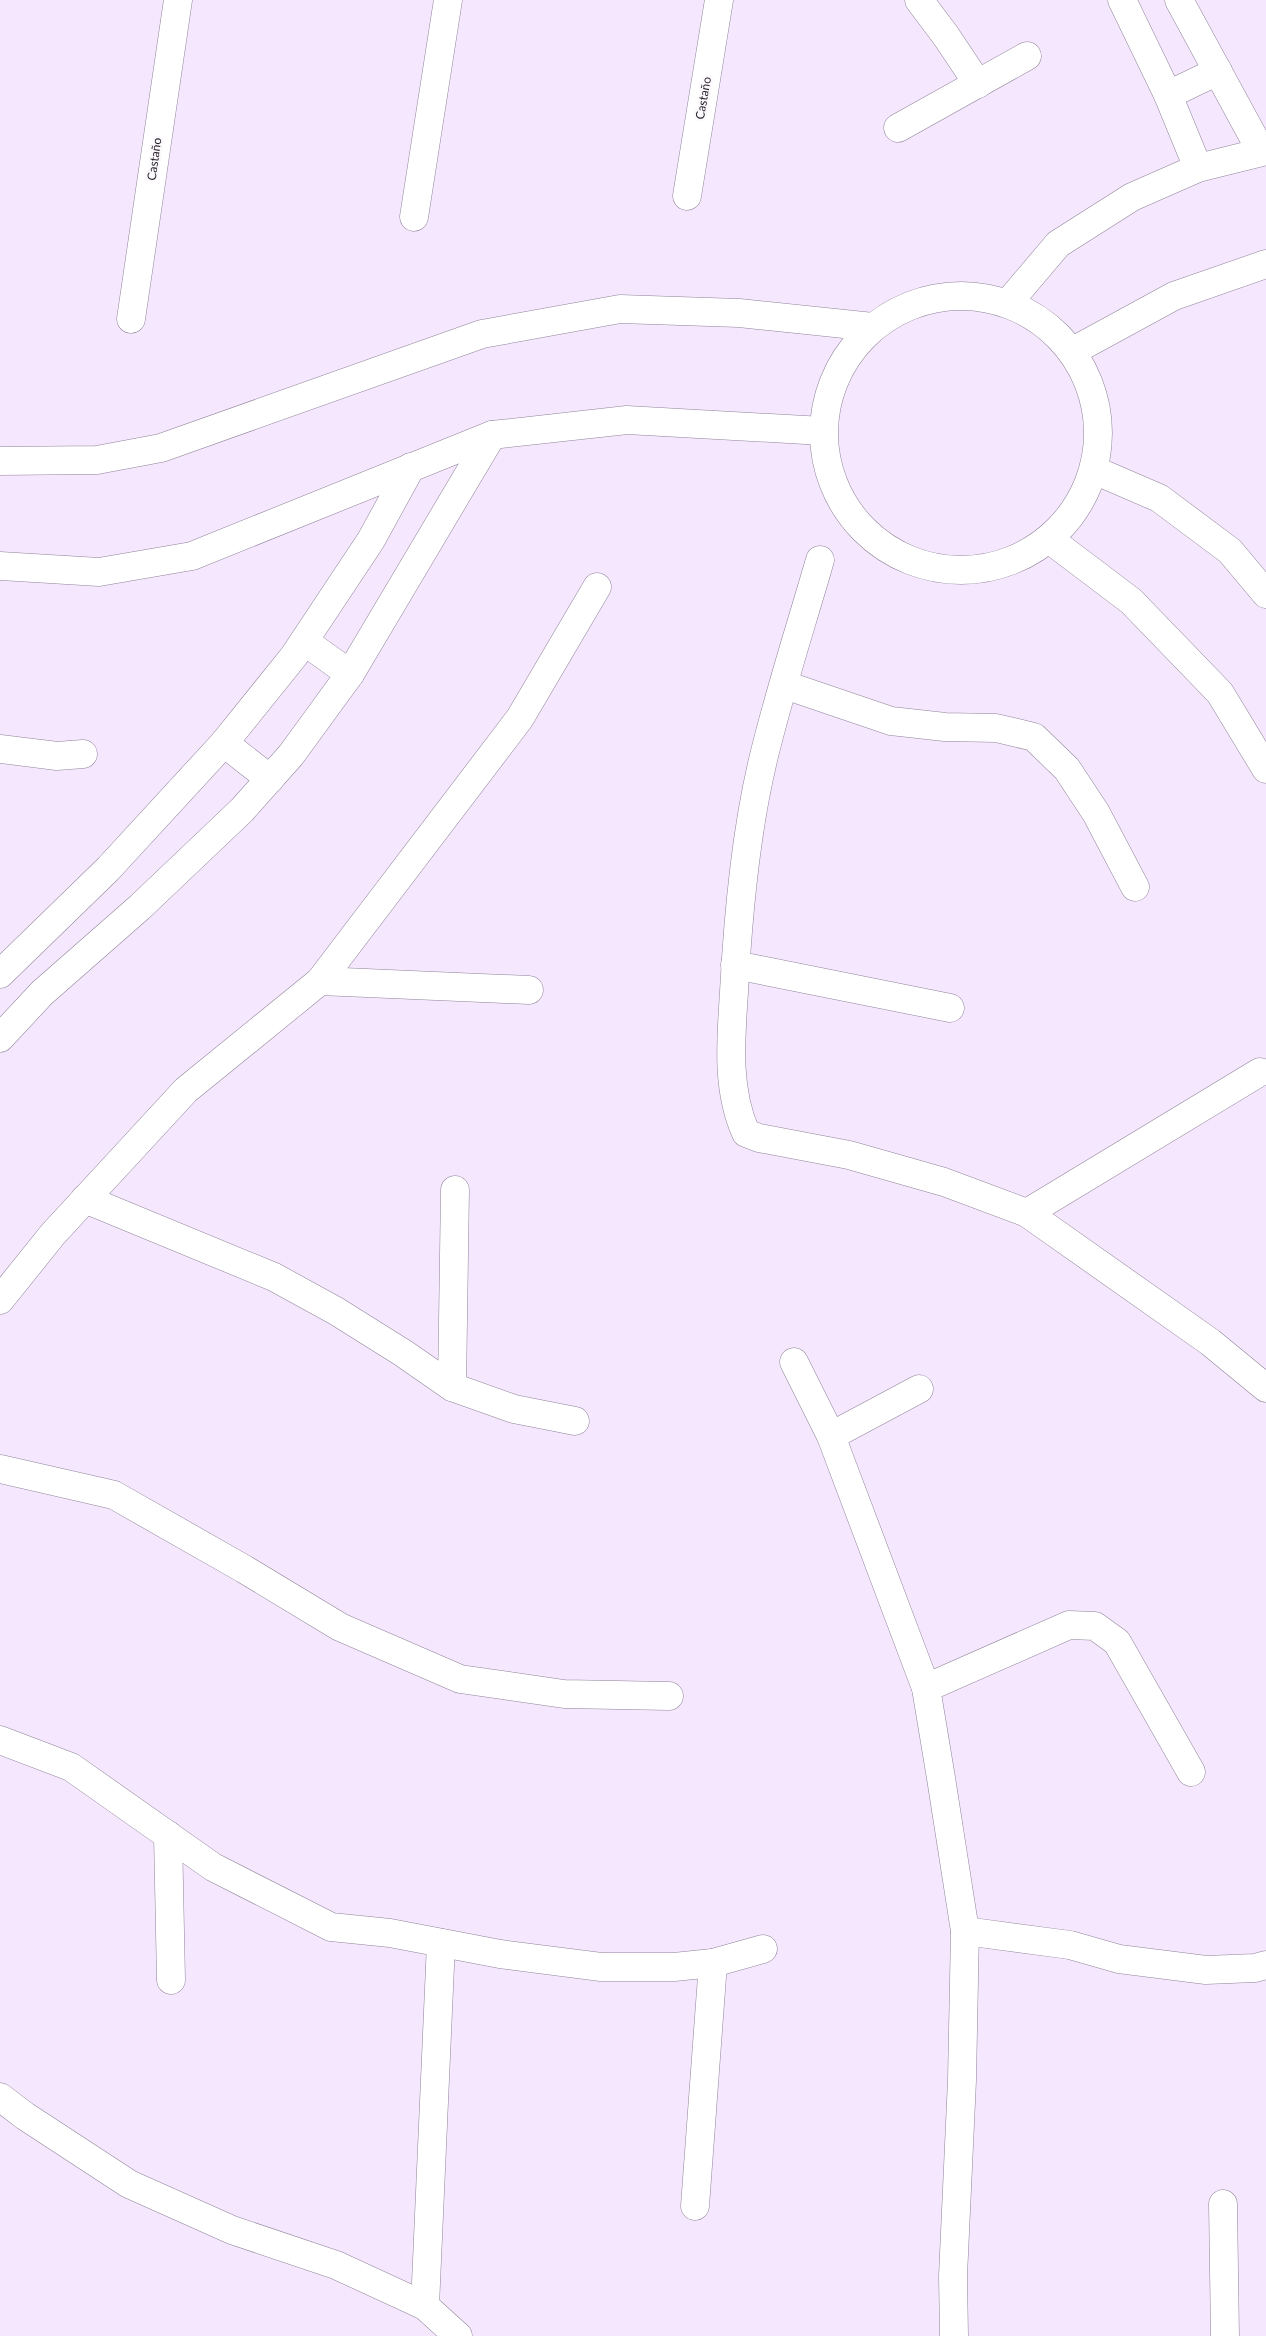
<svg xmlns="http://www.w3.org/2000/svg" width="1266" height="2336" font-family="Lato,sans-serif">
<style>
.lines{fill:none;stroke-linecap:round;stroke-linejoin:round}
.street-casing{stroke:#908499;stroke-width:29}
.street{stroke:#fff;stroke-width:28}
.labels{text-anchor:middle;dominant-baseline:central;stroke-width:5;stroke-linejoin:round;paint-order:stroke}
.street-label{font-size:12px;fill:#231e26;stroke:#fcf9fd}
</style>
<rect width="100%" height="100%" fill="#f4e7fe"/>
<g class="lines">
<g class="street-casing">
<g id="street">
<path d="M919 0 946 36 978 84"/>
<path d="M1122 0 1168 95 1198 168"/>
<path d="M1179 0 1261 151"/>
<path d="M1168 95 1218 71"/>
<path d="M898 128 1027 56"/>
<path d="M687 196 719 0"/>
<path d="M414 217 448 0"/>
<circle cx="961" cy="433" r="137"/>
<path d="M1008 303 1058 244 1132 197 1198 168 1266 151"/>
<path d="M131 319 178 0"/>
<path d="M1073 351 1174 296 1266 264"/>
<path d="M0 461 97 460 161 448 482 334 620 309 739 313 873 327"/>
<path d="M1094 470 1159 498 1230 551 1266 594"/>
<path d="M1049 539 1131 601 1220 693 1266 769"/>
<path d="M820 560C801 626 779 693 763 760 745 835 738 915 734 992 731 1039 726 1089 746 1133L759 1138 849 1155 944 1182 1027 1213 1210 1342 1266 1388"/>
<path d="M0 566 99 572 192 556 492 435 627 420 823 431"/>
<path d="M304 641 350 674"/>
<path d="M785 685 891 721 945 727 996 728 1034 737 1067 769 1096 813 1135 887"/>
<path d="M224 743 270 779"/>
<path d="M0 749 57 756 83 754"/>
<path d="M735 965 950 1008"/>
<path d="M0 974 108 869 224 743 294 656 371 540 411 467"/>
<path d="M320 981 529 990"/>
<path d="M0 1038 42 993 140 907 242 810 291 755 350 674 492 435"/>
<path d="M85 1199 274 1277 336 1311 403 1353 452 1387 514 1409 575 1421"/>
<path d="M1027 1213 1260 1072"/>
<path d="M0 1300 53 1234 186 1090 320 981 520 718 597 587"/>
<path d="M794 1362 831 1436 926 1688 941 1778 965 1931 962 2080 953 2276 954 2336"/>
<path d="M452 1387 455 1190"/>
<path d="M831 1436 919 1389"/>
<path d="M0 1469 114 1495 244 1569 340 1627 460 1679 564 1694 669 1696"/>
<path d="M926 1688 1069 1625 1095 1626 1117 1642 1191 1772"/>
<path d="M0 1740 71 1767 213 1867 331 1927 390 1933 500 1954 601 1967H674L713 1963 763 1949"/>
<path d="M168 1835 171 1980"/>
<path d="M965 1931 1070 1945 1119 1959 1206 1970 1255 1968 1266 1965"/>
<path d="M0 2097 25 2116 129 2184 232 2230 336 2265 425 2306 458 2336"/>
<path d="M1223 2204 1225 2336"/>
<path d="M695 2206 713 1963"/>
<path d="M425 2306 441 1943"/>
</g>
</g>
<use href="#street" class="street"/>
</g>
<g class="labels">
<g class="street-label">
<text transform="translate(703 98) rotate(-80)">Castaño</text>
<text transform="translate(154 159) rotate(-82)">Castaño</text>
</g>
</g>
</svg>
